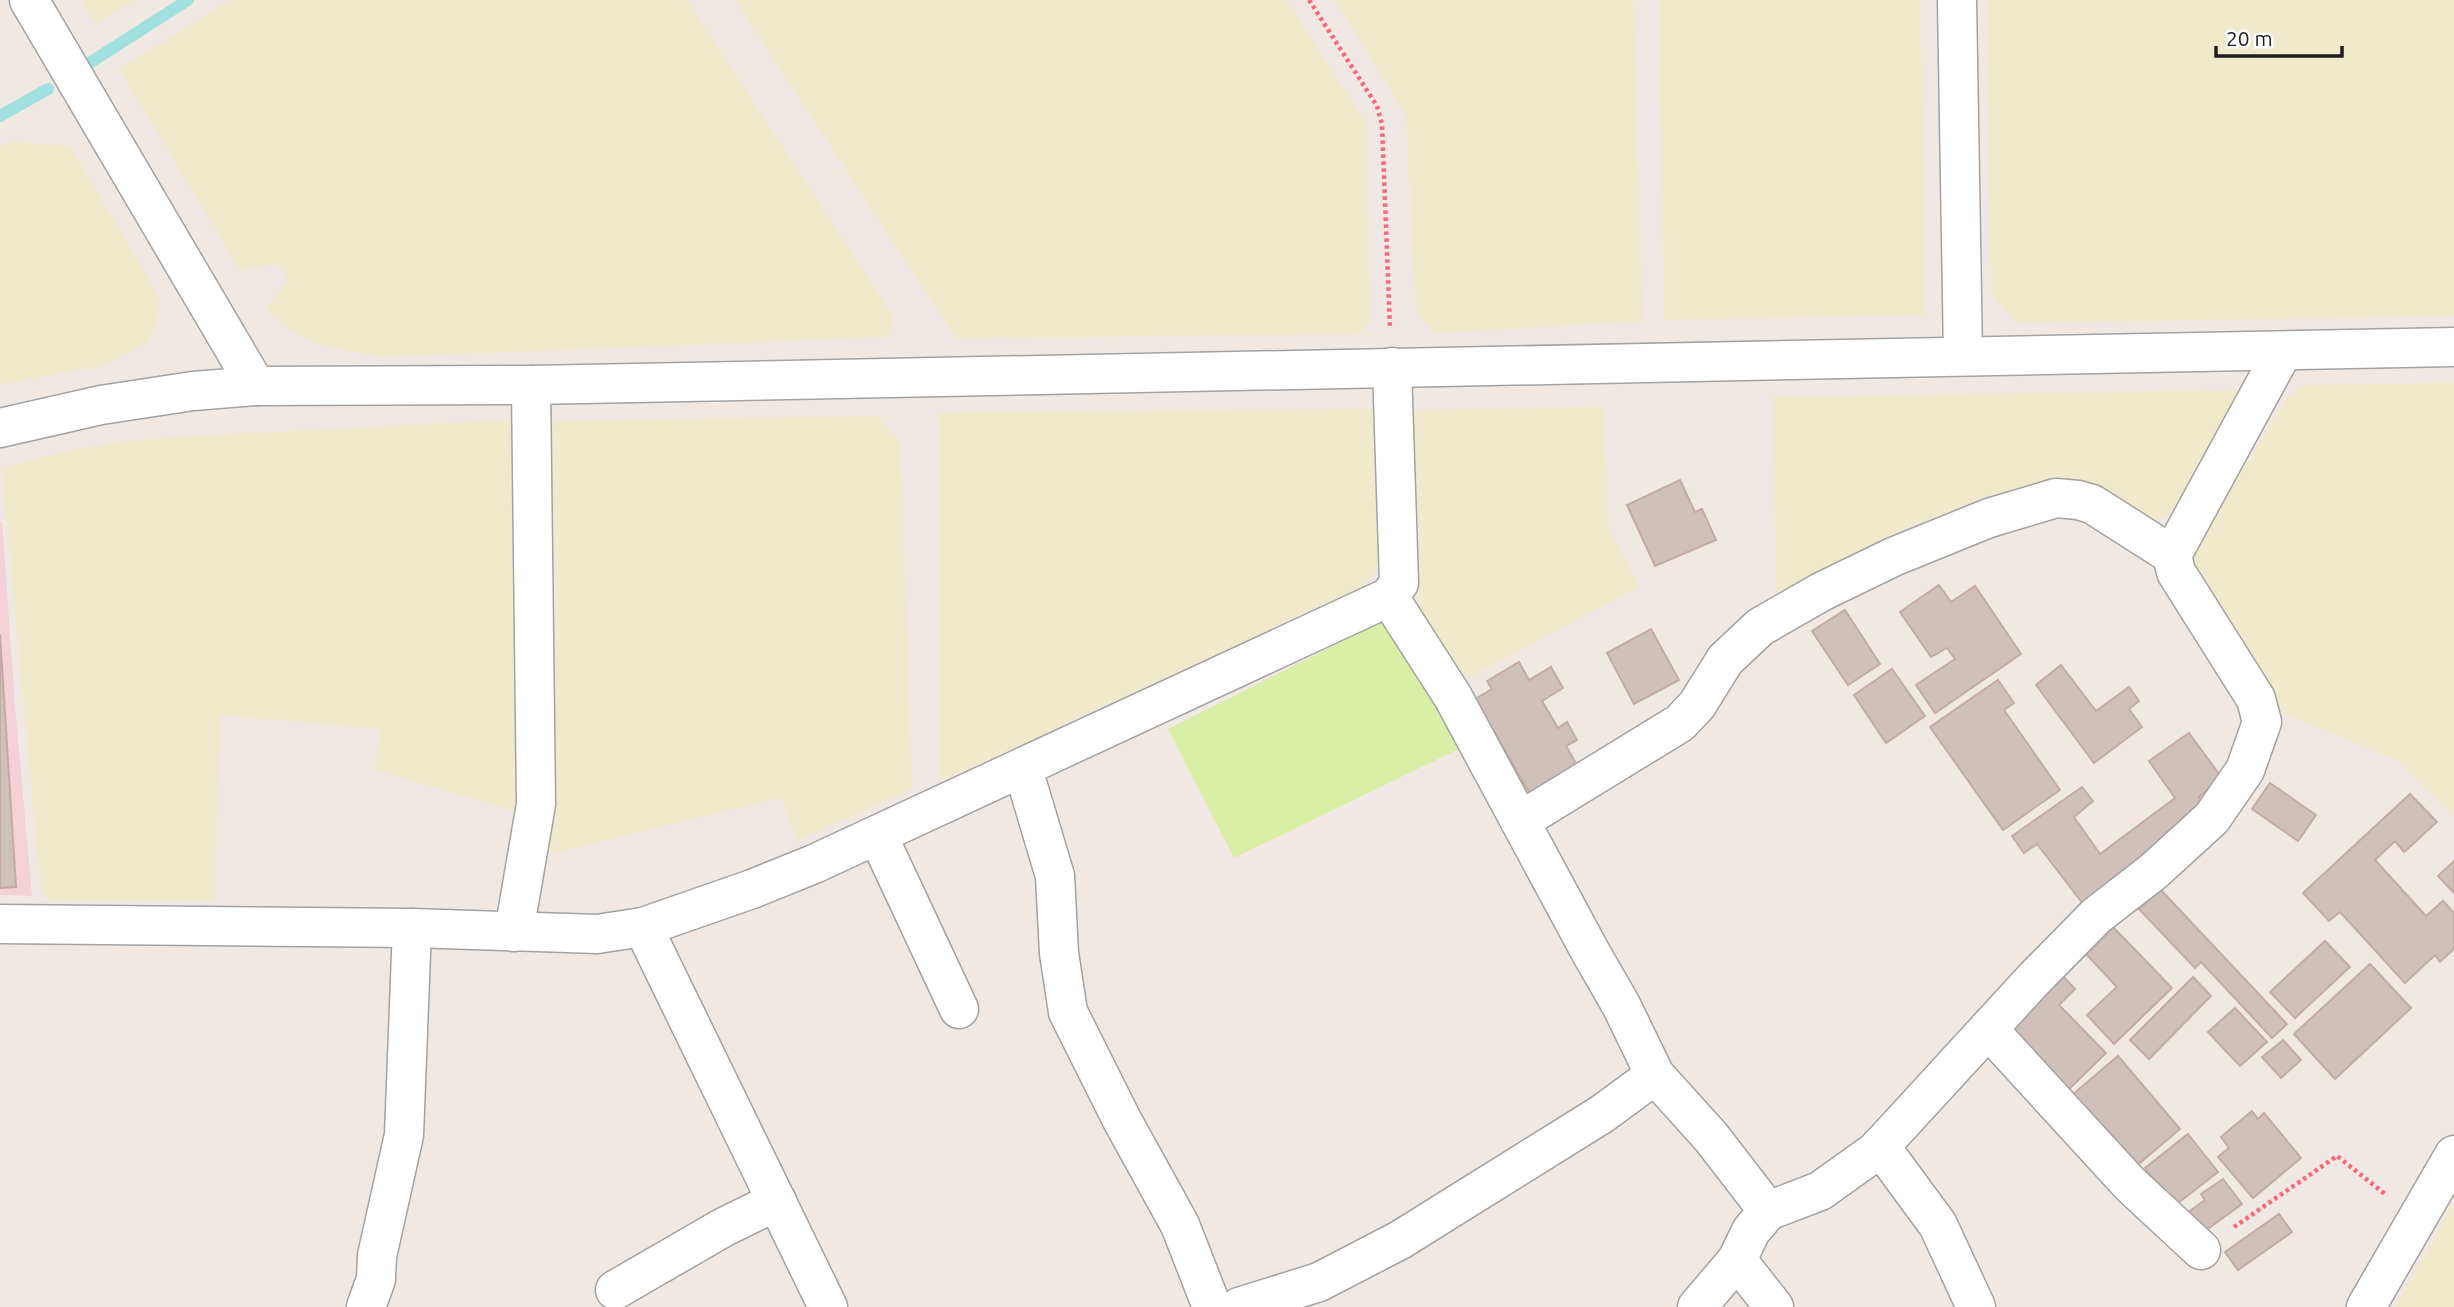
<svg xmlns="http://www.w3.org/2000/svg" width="2454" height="1307" font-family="Ubuntu,sans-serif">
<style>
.commercial{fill:#f2d1d7}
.farmland{fill:#f0eacd}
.grass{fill:#daeea5}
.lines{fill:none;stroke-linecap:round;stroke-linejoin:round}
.stream{stroke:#a0e1e0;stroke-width:12}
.building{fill:#d0c0bc;stroke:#c3aba4;stroke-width:2}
.minor-casing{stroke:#a2a2a2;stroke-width:41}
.path{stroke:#ff6579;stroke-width:4.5;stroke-dasharray:3.5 3.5;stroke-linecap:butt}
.minor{stroke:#fff;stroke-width:38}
</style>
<rect width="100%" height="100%" fill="#f0e9e3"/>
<path class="commercial" d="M0 521H2L15 705 32 896 0 895Z"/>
<g class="farmland">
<path d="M82 0H134L96 24Z"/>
<path d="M231 0H687L894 317 888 337 380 357 323 346 291 331 265 309 288 281 278 264 240 270 119 69Z"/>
<path d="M735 0H1287L1367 125 1370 323 1358 334 956 338Z"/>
<path d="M1335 0H1633L1643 321 1435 333 1416 313 1406 115Z"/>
<path d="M1659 0H1920L1926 315 1664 320Z"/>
<path d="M1988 0H2454V316L2017 323 1991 294Z"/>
<path d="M9 142 70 146 159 296 158 320 148 342 105 365 0 385V147Z"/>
<path d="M2454 383V816L2397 760 2284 714 2206 600 2195 575 2192 553 2286 399 2302 385Z"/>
<path d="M2244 390 2240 406 2170 514 2155 520 2102 491 2075 484 1986 497 1909 527 1776 594 1773 397Z"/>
<path d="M1604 407 1609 530 1639 587 1466 679 1417 603 1411 410Z"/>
<path d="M1376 409 1380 554 1374 575 1358 589 939 782 938 412Z"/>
<path d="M877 416 901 443 912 789 796 841 782 798 545 855 546 421Z"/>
<path d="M518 419V812L374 770 381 729 220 715 215 901H51L41 891 2 468 57 453 112 443 176 437Z"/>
<path d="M2454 1203V1307H2395Z"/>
</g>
<path class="grass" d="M1383 621 1434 692 1461 748 1234 858 1168 729Z"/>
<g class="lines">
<g class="stream">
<path d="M91 62 188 0"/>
<path d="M0 116 48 89"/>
</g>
</g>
<g class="building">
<path d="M1680 480 1695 512 1702 509 1716 540 1655 566 1627 505Z"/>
<path d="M1939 585 1951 602 1975 586 2021 654 1935 713 1916 685 1955 659 1947 648 1931 657 1900 612Z"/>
<path d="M1845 610 1880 664 1848 685 1812 631Z"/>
<path d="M1651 629 1679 680 1634 704 1607 653Z"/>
<path d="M0 634 16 887 0 888Z"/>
<path d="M1519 662 1529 680 1551 667 1563 688 1542 701 1558 728 1567 722 1577 740 1566 746 1578 767 1531 795 1475 699 1492 689 1487 681Z"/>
<path d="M2061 665 2096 711 2129 687 2139 701 2129 709 2142 727 2094 763 2036 685Z"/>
<path d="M1892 669 1925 716 1886 743 1854 695Z"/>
<path d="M1998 680 2014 703 2004 710 2060 790 2003 830 1930 727Z"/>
<path d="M2189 733 2222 778 2199 797 2207 807 2087 909 2037 844 2024 853 2012 836 2082 787 2093 801 2074 817 2100 854 2175 798 2149 761Z"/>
<path d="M2270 783 2316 815 2298 841 2252 809Z"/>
<path d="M2410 794 2437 822 2404 852 2395 841 2375 860 2426 916 2443 901 2454 913V949L2440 962 2435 955 2405 983 2340 912 2329 921 2303 893Z"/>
<path d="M2454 861V893L2438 876Z"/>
<path d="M2160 889 2287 1024 2272 1038 2201 962 2195 968 2139 909Z"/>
<path d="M2113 927 2172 988 2114 1044 2087 1015 2117 987 2086 954Z"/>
<path d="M2325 941 2350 967 2295 1018 2270 992Z"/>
<path d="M2370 964 2411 1008 2335 1079 2294 1034Z"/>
<path d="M2060 973 2075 989 2059 1005 2106 1053 2067 1091 2005 1028Z"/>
<path d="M2193 977 2211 996 2149 1059 2130 1040Z"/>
<path d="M2235 1008 2267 1042 2240 1066 2208 1032Z"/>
<path d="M2283 1040 2301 1060 2281 1078 2262 1057Z"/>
<path d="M2118 1056 2180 1129 2134 1168 2072 1095Z"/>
<path d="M2252 1111 2258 1119 2264 1113 2301 1158 2253 1198 2218 1157 2229 1148 2221 1137Z"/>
<path d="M2188 1134 2218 1172 2174 1206 2145 1168Z"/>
<path d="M2223 1179 2242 1204 2202 1233 2187 1213 2205 1200 2201 1194Z"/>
<path d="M2279 1214 2292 1232 2238 1270 2225 1252Z"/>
</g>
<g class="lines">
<g class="minor-casing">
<g id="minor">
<path d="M29 0 256 386"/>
<path d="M1957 0 1963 356"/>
<path d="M0 428 101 405 193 391 256 386 531 385 2454 347"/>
<path d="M1389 597 1453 697 1591 953 1621 1005 1655 1075 1711 1137 1768 1211"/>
<path d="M1023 769 1055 876 1059 953 1068 1012 1122 1120 1180 1225 1212 1307"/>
<path d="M1520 821 1680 723 1697 705 1725 660 1760 627 1821 592 1893 557 1989 518 2056 498 2078 500 2092 504 2172 555"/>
<path d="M878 836 959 1009"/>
<path d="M0 924 412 928 597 934 643 927 752 889 814 864 1389 597 1399 583 1392 367"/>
<path d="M643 927 828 1307"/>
<path d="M514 932 536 804 531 385"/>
<path d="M1988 1029 2130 1184 2201 1250"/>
<path d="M1880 1146 1938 1225 1976 1307"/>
<path d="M1737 1260 1774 1307"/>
<path d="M615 1290 724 1227 777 1201"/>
<path d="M366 1307 376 1279 377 1256 404 1135 412 928"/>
<path d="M1239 1307 1319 1282 1400 1240 1602 1114 1655 1075"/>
<path d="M1697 1307 1737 1260 1751 1231 1768 1211 1820 1191 1876 1151 2033 980 2096 916 2154 871 2212 818 2245 770 2262 722 2256 699 2176 572 2172 555 2283 351"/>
<path d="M2366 1307 2454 1155"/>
</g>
</g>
<g class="path">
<path d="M1309 0 1377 106 1382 124 1390 328"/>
<path d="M2234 1227 2337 1156 2385 1194"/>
</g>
<use href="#minor" class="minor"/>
</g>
<path d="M2216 46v10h126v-10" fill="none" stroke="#1e1e1e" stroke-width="3.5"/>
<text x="2226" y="46" font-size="21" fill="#1e1e1e" stroke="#ffffff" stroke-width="5" paint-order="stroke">20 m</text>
</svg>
